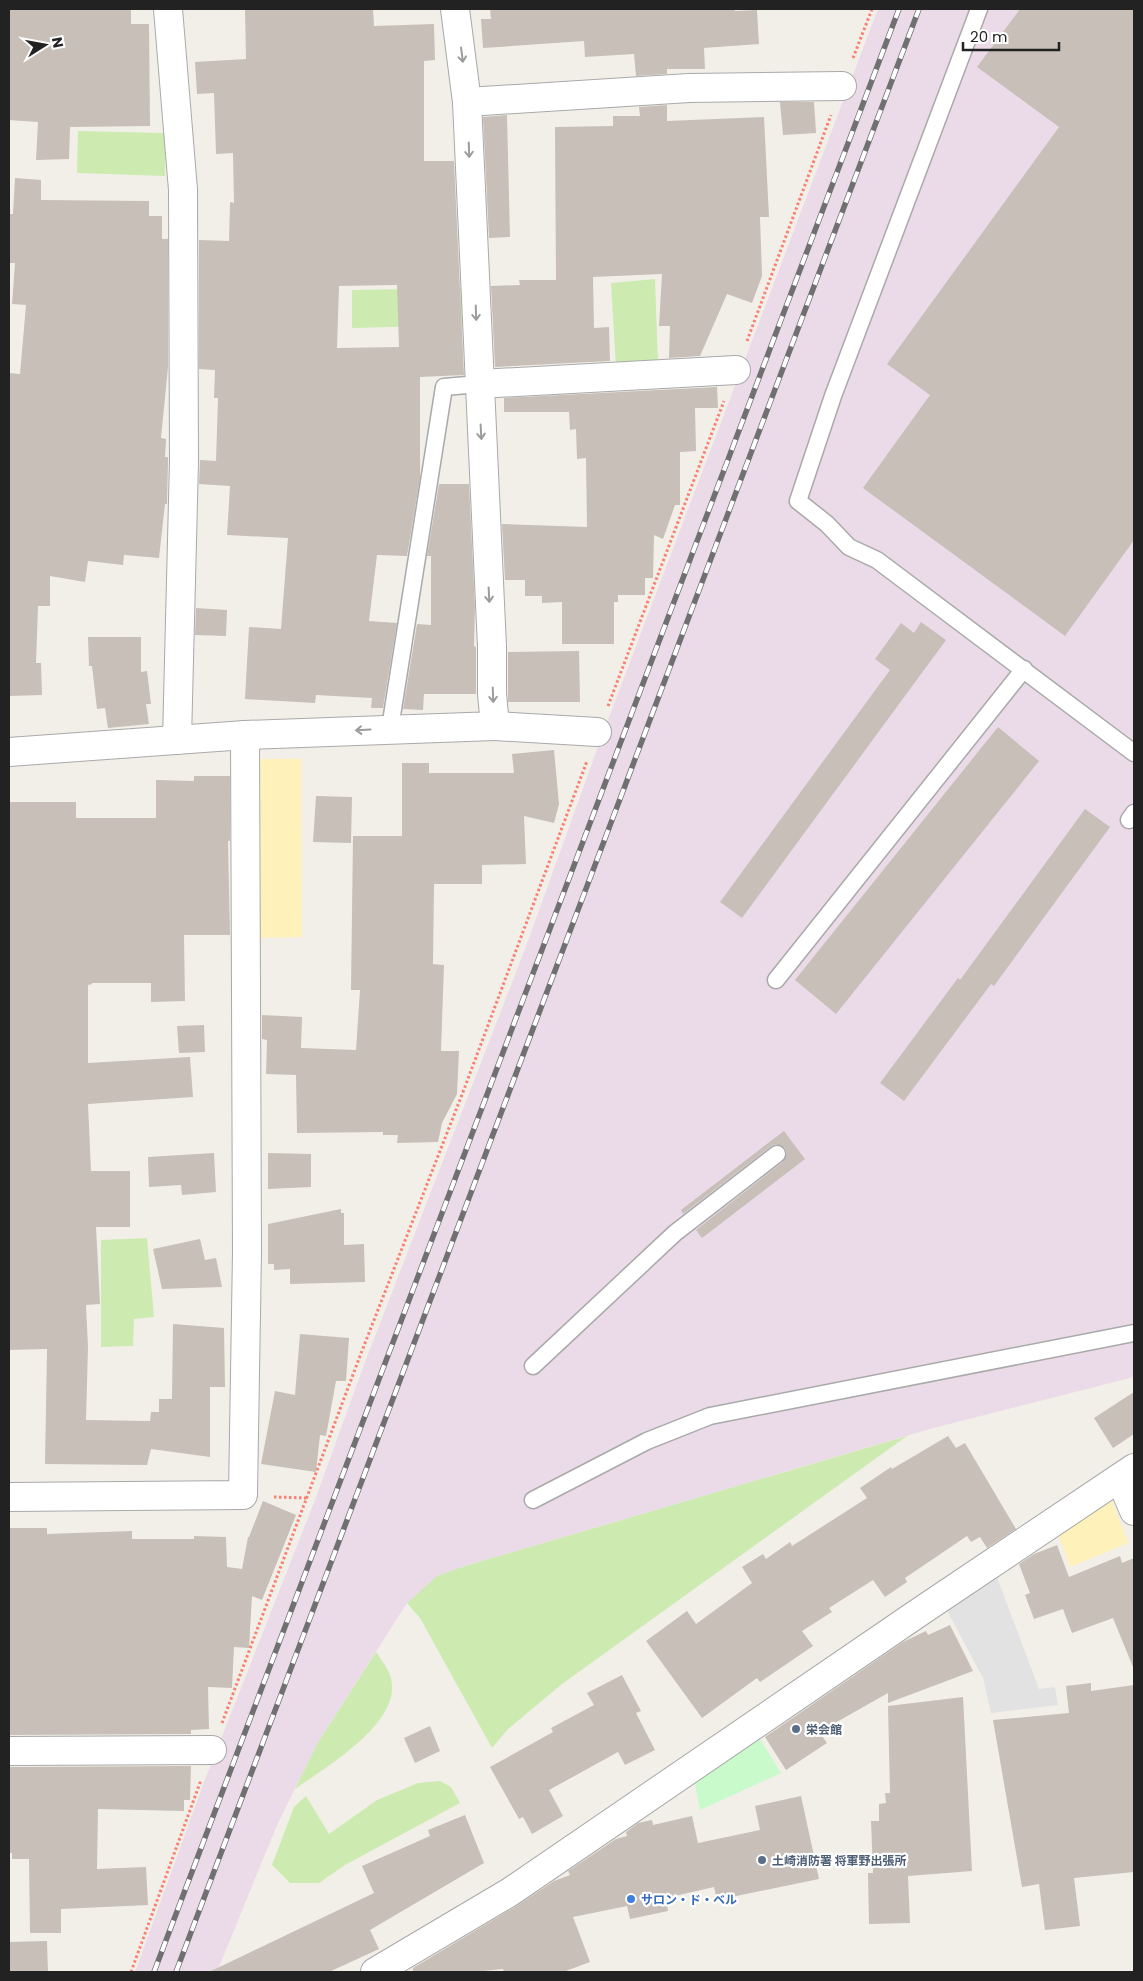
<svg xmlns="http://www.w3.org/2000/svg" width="1143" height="1981" font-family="Poppins,'Noto Sans JP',sans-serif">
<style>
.industrial{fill:#ebdbe8}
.grass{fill:#cdebb0}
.sand{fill:#fff1ba}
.park{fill:#c8facc}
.parking{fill:#e2e2e2}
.building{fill:#c7bfb8;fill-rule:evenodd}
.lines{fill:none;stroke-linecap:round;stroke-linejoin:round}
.service-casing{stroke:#a9a9a9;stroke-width:19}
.minor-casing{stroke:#a9a9a9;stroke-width:30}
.path{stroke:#fa8072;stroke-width:3;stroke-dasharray:2.5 2.5;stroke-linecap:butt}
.service{stroke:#fff;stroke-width:16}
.minor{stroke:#fff;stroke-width:28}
.rail-casing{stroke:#707070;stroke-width:5.5}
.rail{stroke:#fff;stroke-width:4;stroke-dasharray:11;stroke-linecap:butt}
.oneway{stroke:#9c9c9c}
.service-dot{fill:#5c6f8a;stroke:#fff;stroke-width:2}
.shop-dot{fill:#3f7fe0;stroke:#fff;stroke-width:2}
.labels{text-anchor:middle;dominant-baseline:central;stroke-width:4.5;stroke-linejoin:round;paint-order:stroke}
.service-label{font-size:12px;font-weight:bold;fill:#4e5e75;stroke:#fff;text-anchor:start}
.shop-label{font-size:12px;font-weight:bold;fill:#366cbe;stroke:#fff;text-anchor:start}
</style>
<rect width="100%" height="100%" fill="#f2efe9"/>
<path class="industrial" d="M878 9H1134V1377L930 1429 462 1567 437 1577 407 1603 317 1744 277 1825 217 1972H135L204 1782 315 1500 365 1362 525 949 603 733Z"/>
<g class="grass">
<path d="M78 131 165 133V176L77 173Z"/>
<path d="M655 279 658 363 616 368 611 283Z"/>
<path d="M466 288 467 325 352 328V290Z"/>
<path d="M147 1238 154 1317 134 1319 133 1346 101 1347V1240Z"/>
<path d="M907 1436 562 1684 508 1729 492 1748 420 1618 407 1603 437 1576 462 1567Z"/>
<path d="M376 1652C383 1662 392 1673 392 1686 394 1727 325 1768 295 1789L317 1744Z"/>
<path d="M440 1781 451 1787 460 1803 345 1865 319 1883H290L272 1865 294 1807 306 1796 329 1834 377 1800 418 1783Z"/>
</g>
<g class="sand">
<path d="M254 759H301L302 937 256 938Z"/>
<path d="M1110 1496 1128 1543 1070 1567 1058 1533Z"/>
</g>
<path class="park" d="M756 1733 781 1773 700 1810 693 1773Z"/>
<path class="parking" d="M995 1572 1039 1689 1055 1687 1058 1705 991 1713 983 1678 943 1603Z"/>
<g class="building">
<path d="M9 9H131V24H149L150 126 70 127 69 159 36 160 38 122 9 120Z"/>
<path d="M245 9H373L374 26 434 24 435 60 424 61V161H454L464 375 420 377V478L407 556 377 555 369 621 397 623 383 708H371L372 698 316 695 315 703 245 699 249 627 281 629 288 538 227 535 230 486 199 484 200 460 216 461 218 398H214L215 370 199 369V240L229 241 230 202 234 203 233 153 216 154 214 93 197 94 195 62 246 59ZM397 285 399 347 337 348 339 286Z"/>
<path d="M490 9H734L735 11 757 10 759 44 704 48 705 69H667V74L636 76 634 54 585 57 584 41 483 48 481 19H491Z"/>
<path d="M1020 9H1134V540L1065 636 863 488 930 395 887 364 1059 127 977 67Z"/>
<path d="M780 102H814L816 133 783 135Z"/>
<path d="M667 105V121L764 117 769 217H760L762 276 752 303 727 294 700 356 669 358 670 326H659L662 274 593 277 594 328 609 327 610 361 495 367 491 286 520 285 519 280H556L555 127 613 126V116H640L639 107Z"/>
<path d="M507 115 510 237 489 238 483 117Z"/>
<path d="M15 178 41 180V200L149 201V216H162V239H168V367L161 438 166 439 165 457H168V461L167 504H165L159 558 124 555 123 565 88 561 85 582 50 576V606H38L36 663H41L42 695 9 696V373L20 374 26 305 12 304 15 263H9V214H13Z"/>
<path d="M717 387 718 408H695L696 451 680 452V505H675L663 539 654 535 653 578H645V595H618V602H614V644H562V602L542 603V596H525V580H505L502 524 587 527 586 458 577 459 576 429 570 430 569 412H504V398Z"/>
<path d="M439 484H469L475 607 474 646 476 647V694H424L423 710 403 709 417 624 431 625V556H427Z"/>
<path d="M196 608 227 610 226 636 195 635Z"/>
<path d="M921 622 946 640 742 918 720 902 890 670 875 659 901 623 914 633Z"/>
<path d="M88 637H141V672L147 671 151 704H146L149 724 108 728 105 708 97 709 92 666H89Z"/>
<path d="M579 651 580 702H508V652Z"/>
<path d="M998 727 1039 761 836 1014 795 980Z"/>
<path d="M554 750 559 804 554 823 524 816 526 864 482 865V884H434L433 964 444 965 441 1051H459L457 1094 442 1123 438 1142 397 1143 398 1135H383V1132L297 1133 296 1075 266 1074 267 1040 262 1039V1015L302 1017 301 1048 356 1050 360 990H351L353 836H402V763H429V773H514L512 754Z"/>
<path d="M194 776H230V841H228L230 935H184L185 1001 151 1002V983H92V984L88 985V1063L190 1057 193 1097 88 1104 91 1171H130V1227H96L100 1304 86 1305 88 1347 86 1420 150 1421 151 1412H159V1399H172L173 1324 224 1328 225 1387H210V1457L151 1449 147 1465 45 1464 47 1349 9 1350V802H76V818H156V780L194 781Z"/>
<path d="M316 796 352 797 351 843 313 842Z"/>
<path d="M1085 809 1110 827 994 986 991 984 904 1101 880 1083 958 978 960 980Z"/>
<path d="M204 1025 205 1052 179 1053 177 1026Z"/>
<path d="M784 1131 805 1159 702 1238 696 1230 783 1162 787 1153 785 1148 776 1144 771 1146 683 1214 681 1210Z"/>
<path d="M214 1153 216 1192 182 1195 181 1185 149 1187 148 1157Z"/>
<path d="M268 1153 311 1154V1187L268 1189Z"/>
<path d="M341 1209V1213H344V1245L364 1244 365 1282 290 1284V1269L274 1270V1264H268V1224Z"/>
<path d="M200 1239 205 1260 216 1258 222 1287 162 1289 153 1249Z"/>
<path d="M300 1334 349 1338 346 1381H336L326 1436 320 1435 316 1472 261 1464 275 1391 295 1395Z"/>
<path d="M1134 1392V1434L1113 1448 1094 1418Z"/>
<path d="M948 1436 956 1448 965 1443 1016 1529 987 1548 980 1537 971 1542 967 1536 905 1578 907 1582 885 1597 873 1580 829 1608 832 1612 802 1631 813 1646 760 1682 757 1678 702 1718 646 1641 687 1611 696 1624 752 1583 742 1567 763 1554 766 1559 790 1542 792 1546 867 1498 860 1488 891 1467 892 1469Z"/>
<path d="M263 1501 296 1515 262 1600 252 1596 249 1648 234 1647 232 1688 208 1687 209 1729 191 1730V1734L9 1735V1528H47V1534L132 1531V1539H194V1536L226 1537 227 1567 242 1569 248 1537H249Z"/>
<path d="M1057 1545 1069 1577 1120 1556 1122 1563 1134 1558V1667H1133L1113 1618 1072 1633 1063 1609 1034 1619 1025 1595 1030 1593 1019 1564 1034 1554Z"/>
<path d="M950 1625 973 1671 888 1703V1693L819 1732 827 1743 786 1770 765 1737 903 1642 926 1631 928 1635Z"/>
<path d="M622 1675 641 1711 636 1713 655 1750 625 1765 618 1752 549 1790 563 1816 532 1834 523 1817 519 1819 490 1767 553 1732 551 1728 594 1705 587 1693Z"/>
<path d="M1091 1683V1691L1134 1685V1872L1074 1878 1080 1926 1045 1930 1039 1884 1022 1887 993 1720 1069 1713 1066 1686Z"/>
<path d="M963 1697 972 1871 908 1876 910 1923 869 1924 868 1873H873L871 1821H879V1804L886 1803 885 1793H890L888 1706Z"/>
<path d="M430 1726 440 1751 415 1763 404 1738Z"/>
<path d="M191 1766 190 1800H184V1811L98 1809 97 1869 146 1867 148 1905 61 1909V1933H30L29 1859H12V1853H9V1767Z"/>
<path d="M801 1796 819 1879 717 1900 714 1887 666 1898 668 1911 630 1919 627 1906 573 1917 590 1962 563 1972H504L503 1969 473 1972H413V1968L518 1905 554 1881 570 1875 568 1871 616 1839 627 1836 626 1832 638 1823 652 1820 653 1825 692 1816 698 1843 760 1830 755 1806Z"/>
<path d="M465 1815 484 1863 370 1930 379 1949 329 1972H209L374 1893 362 1866 430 1836 428 1830Z"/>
<path d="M47 1941 48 1972H9V1942Z"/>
</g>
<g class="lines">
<g class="service-casing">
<g id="service">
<path d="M979 9 833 396 798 501 827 524 849 547 877 560 1134 753"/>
<path d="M390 728 444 387 479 384"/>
<path d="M1129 820 1134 813"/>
<path d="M776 980 1024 669"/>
<path d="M533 1366 675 1233 777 1154"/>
<path d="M533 1500 647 1441 710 1416 1134 1333"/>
</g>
</g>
<g class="minor-casing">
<g id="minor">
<path d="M168 9 183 190 184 461 177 740"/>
<path d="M467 102 689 88 842 86"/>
<path d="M479 384 736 370"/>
<path d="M495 726 597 732"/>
<path d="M9 752 245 735 495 726 492 694V647L467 102 455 9"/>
<path d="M1120 1478 1134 1511"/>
<path d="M9 1497 243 1495 247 1252 245 735"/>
<path d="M9 1751 212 1750"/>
<path d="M375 1972 510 1892 921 1611 1134 1468"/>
</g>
</g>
<g class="path">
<path d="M853 58 872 9"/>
<path d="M747 341 831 115"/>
<path d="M608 706 724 401"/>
<path d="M274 1497 308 1498"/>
<path d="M222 1723 360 1356 463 1092 587 761"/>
<path d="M131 1972 201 1780"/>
</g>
<use href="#service" class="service"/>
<use href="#minor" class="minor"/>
<g class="rail-casing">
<g id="rail">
<path d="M154 1972 899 9"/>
<path d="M176 1972 919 9"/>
</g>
</g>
<use href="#rail" class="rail"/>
</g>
<defs><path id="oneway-shaft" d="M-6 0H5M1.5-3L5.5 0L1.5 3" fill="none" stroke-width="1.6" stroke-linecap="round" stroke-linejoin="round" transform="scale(1.25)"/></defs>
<g class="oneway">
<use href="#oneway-shaft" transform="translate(462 55) rotate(83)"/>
<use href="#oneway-shaft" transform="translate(469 150) rotate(88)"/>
<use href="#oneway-shaft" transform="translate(476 313) rotate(88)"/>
<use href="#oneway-shaft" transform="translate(481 432) rotate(87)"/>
<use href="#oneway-shaft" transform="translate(489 595) rotate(87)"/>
<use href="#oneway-shaft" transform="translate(493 695) rotate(88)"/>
<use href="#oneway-shaft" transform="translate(363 730) rotate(177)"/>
</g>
<g class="service-dot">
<circle cx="796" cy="1729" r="5"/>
<circle cx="762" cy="1860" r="5"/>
</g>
<circle class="shop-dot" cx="631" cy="1899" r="5"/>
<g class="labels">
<g class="service-label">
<text x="806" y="1729">栄会館</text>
<text x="772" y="1860">土崎消防署 将軍野出張所</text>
</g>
<g class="shop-label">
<text x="641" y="1899">サロン・ド・ベル</text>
</g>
</g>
<rect width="1143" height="1981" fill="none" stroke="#222222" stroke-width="20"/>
<g transform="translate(45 45) rotate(79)" stroke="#ffffff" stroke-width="4" paint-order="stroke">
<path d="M0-4L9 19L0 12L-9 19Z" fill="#222222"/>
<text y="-8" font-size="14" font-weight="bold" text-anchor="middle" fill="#222222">N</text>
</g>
<path d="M963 42v8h96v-8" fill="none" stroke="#222222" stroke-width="2.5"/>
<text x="970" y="42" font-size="15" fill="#222222" stroke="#ffffff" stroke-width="4" paint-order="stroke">20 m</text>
</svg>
